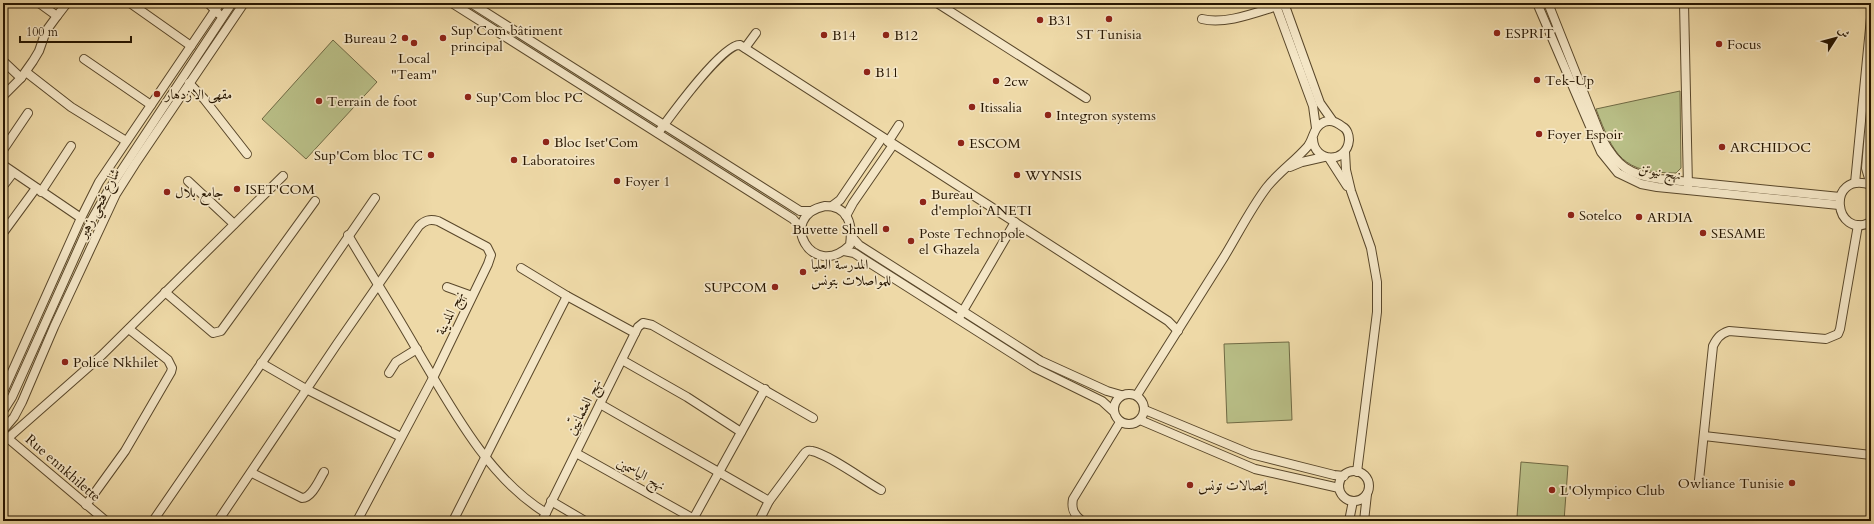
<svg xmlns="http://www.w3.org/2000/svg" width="1874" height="524" font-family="Cardo,Amiri,serif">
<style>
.green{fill:#b9bf87;stroke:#706a44}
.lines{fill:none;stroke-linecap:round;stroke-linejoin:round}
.minor-casing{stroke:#59472a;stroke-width:10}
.minor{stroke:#f4e6c6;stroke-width:8}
.poi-dot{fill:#8f2418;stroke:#f4e6c6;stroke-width:1.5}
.labels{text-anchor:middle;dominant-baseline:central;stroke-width:3.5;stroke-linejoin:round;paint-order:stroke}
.poi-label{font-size:14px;fill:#271601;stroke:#f4e6c6;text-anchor:start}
.street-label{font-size:14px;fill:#271601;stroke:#f4e6c6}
</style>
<rect width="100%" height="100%" fill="#eed9a7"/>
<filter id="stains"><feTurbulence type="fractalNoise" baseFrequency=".005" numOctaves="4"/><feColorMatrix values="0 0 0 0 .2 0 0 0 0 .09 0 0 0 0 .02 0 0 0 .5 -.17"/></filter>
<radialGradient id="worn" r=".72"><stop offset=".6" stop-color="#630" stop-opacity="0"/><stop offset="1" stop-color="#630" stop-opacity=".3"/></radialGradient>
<g class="green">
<path d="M333 40 377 82 306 159 262 119Z"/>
<path d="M1680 91 1681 168 1676 173C1622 173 1614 156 1596 109Z"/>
<path d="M1289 342 1292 420 1227 423 1224 344Z"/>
<path d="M1521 462 1568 466 1564 521 1517 517Z"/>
</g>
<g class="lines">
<g class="minor-casing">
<g id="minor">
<path d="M39 3 57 16 67 3"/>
<path d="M130 3 191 46"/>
<path d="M208 3 219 14"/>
<path d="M452 3 793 219 801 228"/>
<path d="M471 3 800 211H811"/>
<path d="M937 3 1086 98"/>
<path d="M1275 3 1313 106 1316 128"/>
<path d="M1284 3 1320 103 1332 120"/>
<path d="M1537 3 1601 152 1618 173 1641 184 1657 187 1839 205"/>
<path d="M1548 3 1602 139C1617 166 1629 175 1660 179L1840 197"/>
<path d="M1684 3 1688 187"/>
<path d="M1202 19C1226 25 1257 12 1281 5"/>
<path d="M745 48 756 33"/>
<path d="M84 59 151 105"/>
<path d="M3 61 21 78"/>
<path d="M26 72 71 107 126 141"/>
<path d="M189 83 204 99 247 154"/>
<path d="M3 96 21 78 33 61 39 51 46 31 57 16"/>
<path d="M1871 108 1866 168 1871 185"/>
<path d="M658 133C669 118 723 43 740 45L1168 321 1178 331"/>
<path d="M888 142 899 125"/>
<path d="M3 150 28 113"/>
<path d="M1345 152 1346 170 1351 191 1371 248 1377 282V312L1357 472"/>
<path d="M1329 158 1347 186"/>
<path d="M3 165 81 218"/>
<path d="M1290 167 1302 162 1324 157"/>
<path d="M188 181 234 224"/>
<path d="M1855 183 1871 18"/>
<path d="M1871 185C1825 170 1834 241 1871 222"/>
<path d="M3 186 13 173"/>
<path d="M41 192 71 146"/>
<path d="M825 206C848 206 853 224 850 245 812 282 776 216 825 206Z"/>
<path d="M832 206 840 200 882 138"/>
<path d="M846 216 853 203 893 145"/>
<path d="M3 233 36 188"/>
<path d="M348 235C371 274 395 311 417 350 451 407 488 478 546 513"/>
<path d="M852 237 859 245 1041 361 1107 391 1121 395"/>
<path d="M844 251 854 253 1035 368 1102 401 1113 411"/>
<path d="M521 268 567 296 635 333"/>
<path d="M447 287 472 296"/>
<path d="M165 292 213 333 221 331 315 201"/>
<path d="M960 316 1015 222"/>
<path d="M622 360 687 397 741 432"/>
<path d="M261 363 306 389 401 437"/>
<path d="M389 373 396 362 417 349"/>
<path d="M3 392 81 218 99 182 220 3"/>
<circle cx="1129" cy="409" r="15"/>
<path d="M1137 395C1166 349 1195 303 1224 257 1238 234 1251 208 1267 187 1279 172 1295 161 1308 146 1314 138 1313 127 1324 122 1331 119 1337 122 1343 127 1347 129 1349 135 1349 140 1347 164 1314 163 1313 139"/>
<path d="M600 404 769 501 759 521"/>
<path d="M1145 410 1251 454 1334 475 1344 476"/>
<path d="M3 411 12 397 91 221 108 191 232 3"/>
<path d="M1140 420 1255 469 1339 488"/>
<path d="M3 430 14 417 22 402 54 327 116 194 135 164 244 3"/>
<path d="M4 435 106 521"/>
<path d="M1704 436 1871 455"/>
<path d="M8 438 101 356 283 176"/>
<path d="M576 453 694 519"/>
<circle cx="1354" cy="486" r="15"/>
<path d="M252 473 302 498C312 498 319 480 324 472"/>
<path d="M1699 480 1713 346C1717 338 1720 334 1729 331L1826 339 1838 334 1840 329 1858 225"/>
<path d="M551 501 585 521"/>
<path d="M769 501 804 454C806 451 808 450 812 451 828 454 865 481 881 490"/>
<path d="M86 505 125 451 171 372 172 368 168 360 129 329"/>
<path d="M153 521 375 198"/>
<path d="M218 521 337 344 419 226C425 220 430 219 438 221L487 247 491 255 488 264 433 378 357 521"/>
<path d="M453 521 567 296"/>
<path d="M542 521 638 327 643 323 652 325 813 418"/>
<path d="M692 521 765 389"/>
<path d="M1082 521C1074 515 1071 509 1073 499L1120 422"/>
<path d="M1349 521 1353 501"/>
<path d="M1364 521 1367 494"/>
</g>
</g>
<use href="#minor" class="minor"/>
</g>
<g class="poi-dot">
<circle cx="1109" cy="19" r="4"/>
<circle cx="1040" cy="20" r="4"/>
<circle cx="1497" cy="33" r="4"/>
<circle cx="824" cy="35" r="4"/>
<circle cx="886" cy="35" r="4"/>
<circle cx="405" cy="38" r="4"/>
<circle cx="443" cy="38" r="4"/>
<circle cx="414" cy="43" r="4"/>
<circle cx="1719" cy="44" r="4"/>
<circle cx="867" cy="72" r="4"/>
<circle cx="1537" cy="80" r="4"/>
<circle cx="996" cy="81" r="4"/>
<circle cx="157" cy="94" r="4"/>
<circle cx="468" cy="97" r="4"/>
<circle cx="319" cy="101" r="4"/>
<circle cx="972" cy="107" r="4"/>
<circle cx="1048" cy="115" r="4"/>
<circle cx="1539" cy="134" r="4"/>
<circle cx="546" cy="142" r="4"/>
<circle cx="961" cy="143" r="4"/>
<circle cx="1722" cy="147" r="4"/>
<circle cx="431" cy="155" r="4"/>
<circle cx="514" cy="160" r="4"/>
<circle cx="1017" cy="175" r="4"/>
<circle cx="617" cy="181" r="4"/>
<circle cx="237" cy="189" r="4"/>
<circle cx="167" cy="192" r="4"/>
<circle cx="923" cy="202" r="4"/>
<circle cx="1571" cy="215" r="4"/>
<circle cx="1639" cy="217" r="4"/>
<circle cx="886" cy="229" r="4"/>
<circle cx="1703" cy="233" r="4"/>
<circle cx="911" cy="241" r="4"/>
<circle cx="803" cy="272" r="4"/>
<circle cx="775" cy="287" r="4"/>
<circle cx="65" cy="362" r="4"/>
<circle cx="1792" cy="483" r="4"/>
<circle cx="1190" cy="485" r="4"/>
<circle cx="1552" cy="490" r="4"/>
</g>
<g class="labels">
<g class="poi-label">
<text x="1048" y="20">B31</text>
<text x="451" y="30">Sup'Com bâtiment<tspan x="451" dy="16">principal</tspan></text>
<text x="1505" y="33">ESPRIT</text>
<text x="1109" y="34" text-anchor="middle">ST Tunisia</text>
<text x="832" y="35">B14</text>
<text x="894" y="35">B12</text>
<text x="397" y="38" text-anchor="end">Bureau 2</text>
<text x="1727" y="44">Focus</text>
<text x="414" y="58" text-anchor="middle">Local<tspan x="414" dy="16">"Team"</tspan></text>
<text x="875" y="72">B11</text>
<text x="1545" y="80">Tek-Up</text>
<text x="1004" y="81">2cw</text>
<text x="165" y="94">مقهى الازدهار</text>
<text x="476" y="97">Sup'Com bloc PC</text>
<text x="327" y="101">Terrain de foot</text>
<text x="980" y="107">Itissalia</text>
<text x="1056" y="115">Integron systems</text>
<text x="1547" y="134">Foyer Espoir</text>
<text x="554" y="142">Bloc Iset'Com</text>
<text x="969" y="143">ESCOM</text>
<text x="1730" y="147">ARCHIDOC</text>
<text x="423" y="155" text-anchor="end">Sup'Com bloc TC</text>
<text x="522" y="160">Laboratoires</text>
<text x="1025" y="175">WYNSIS</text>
<text x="625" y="181">Foyer 1</text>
<text x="245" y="189">ISET'COM</text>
<text x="175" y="192">جامع بلال</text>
<text x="931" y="194">Bureau<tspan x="931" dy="16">d'emploi ANETI</tspan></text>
<text x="1579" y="215">Sotelco</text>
<text x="1647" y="217">ARDIA</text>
<text x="878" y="229" text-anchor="end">Buvette Shnell</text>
<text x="919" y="233">Poste Technopole<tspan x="919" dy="16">el Ghazela</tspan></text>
<text x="1711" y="233">SESAME</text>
<text x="811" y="264">المدرسة العليا<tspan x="811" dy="16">للمواصلات بتونس</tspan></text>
<text x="767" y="287" text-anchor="end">SUPCOM</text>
<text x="73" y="362">Police Nkhilet</text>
<text x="1784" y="483" text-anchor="end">Owliance Tunisie</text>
<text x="1198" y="485">إتصالات تونس</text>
<text x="1560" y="490">L'Olympico Club</text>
</g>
<g class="street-label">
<text transform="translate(1660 172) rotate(10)">نهج نيوتن</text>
<text transform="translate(99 203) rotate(-63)">شارع فتحي زهير</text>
<text transform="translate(450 313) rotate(-64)">نهج المدينة</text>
<text transform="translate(584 407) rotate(-63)">نهج العثمانيّين</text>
<text transform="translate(63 468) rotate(41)">Rue ennkhilette</text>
<text transform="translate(641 474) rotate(29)">نهج الياسمين</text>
</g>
</g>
<rect width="1874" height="524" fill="none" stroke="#eed9a7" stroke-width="16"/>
<rect x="4" y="4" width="1866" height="516" fill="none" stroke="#271601" stroke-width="2"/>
<rect x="8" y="8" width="1858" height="508" fill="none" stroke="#271601"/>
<g transform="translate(1836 38) rotate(54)" stroke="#f4e6c6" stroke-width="3" paint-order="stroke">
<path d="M0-3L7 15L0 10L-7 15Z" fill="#271601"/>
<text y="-6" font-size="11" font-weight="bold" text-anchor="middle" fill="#271601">ش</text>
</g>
<path d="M20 36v6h111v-6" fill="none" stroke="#271601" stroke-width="2"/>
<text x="26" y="36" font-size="12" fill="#271601" stroke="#f4e6c6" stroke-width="3" paint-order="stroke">100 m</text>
<rect width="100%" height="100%" filter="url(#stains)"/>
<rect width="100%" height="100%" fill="url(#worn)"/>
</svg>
